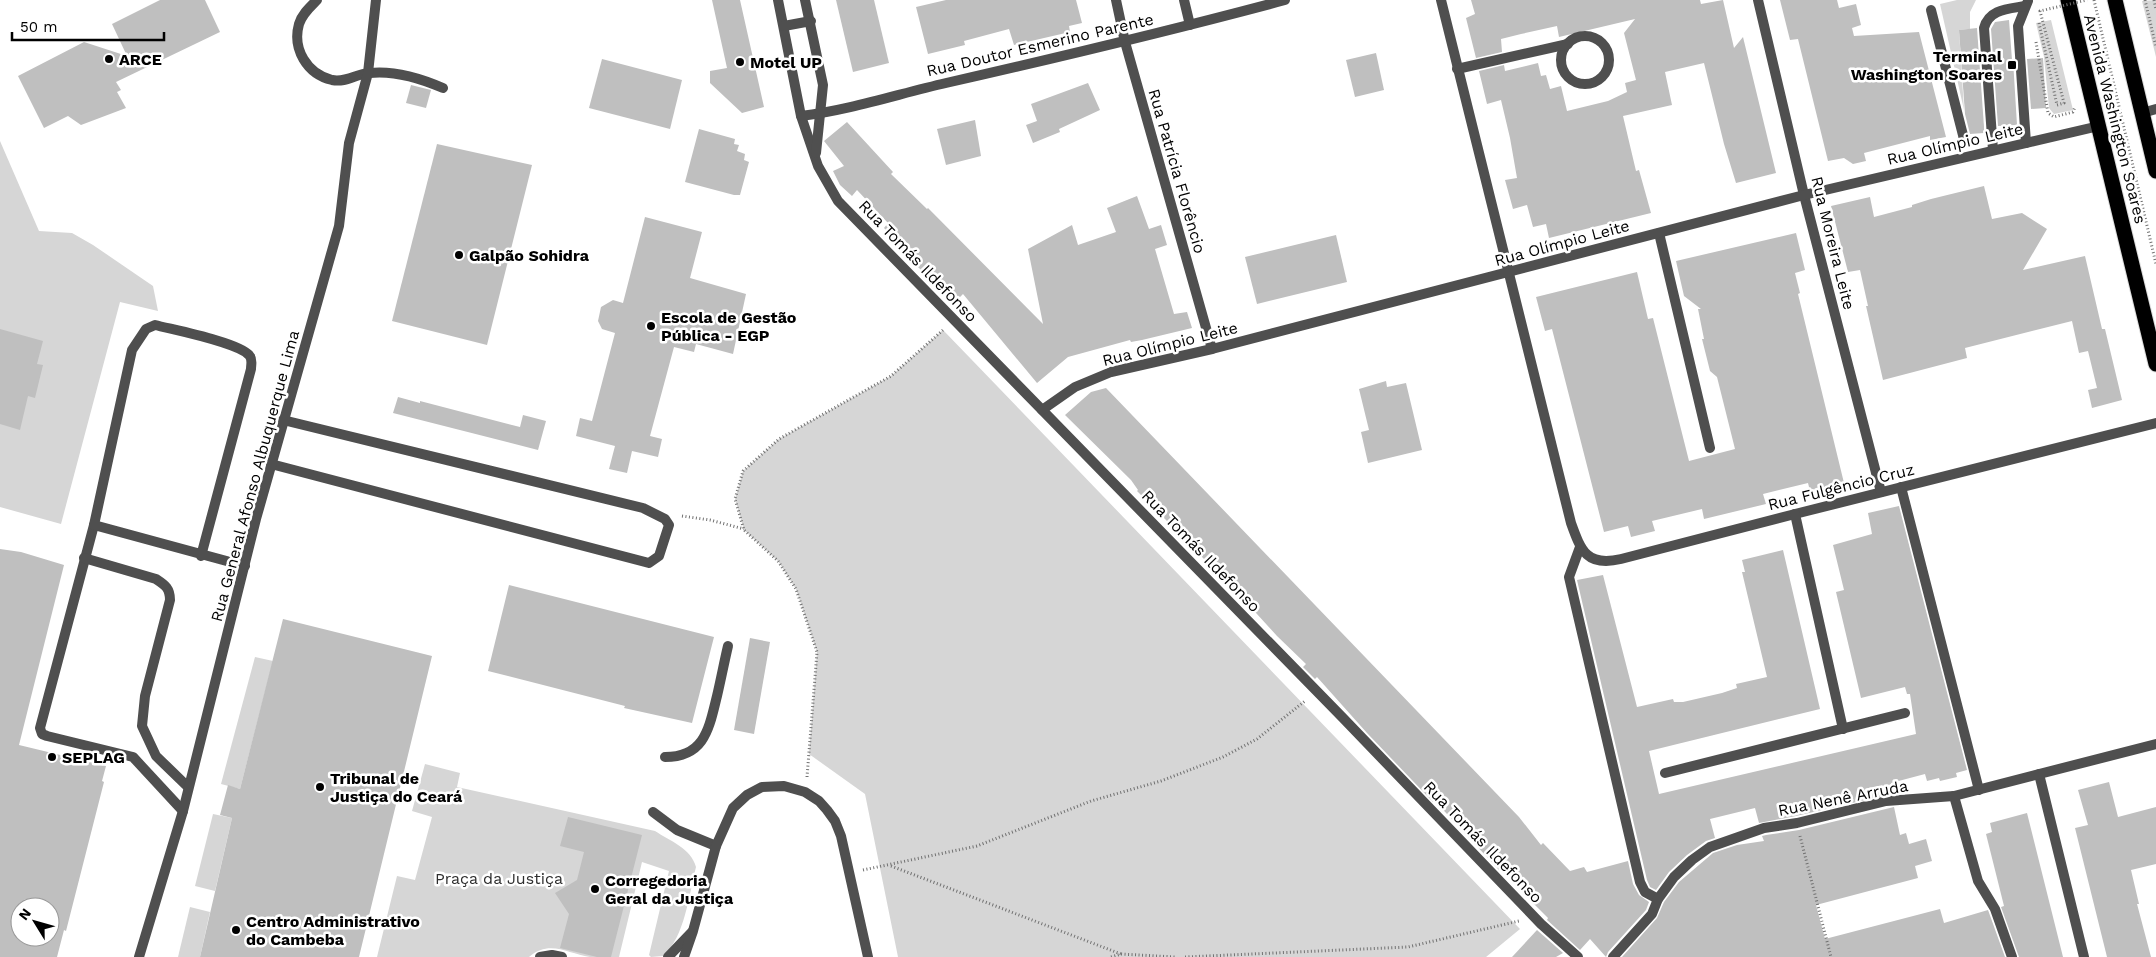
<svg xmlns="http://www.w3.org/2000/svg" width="2156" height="957" font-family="'Work Sans',sans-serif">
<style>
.green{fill:#d6d6d6}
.building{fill:#bfbfbf;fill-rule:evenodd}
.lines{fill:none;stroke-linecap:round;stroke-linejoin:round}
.highway-casing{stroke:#dbdbdb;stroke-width:17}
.path{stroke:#717171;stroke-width:3;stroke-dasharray:1 2.5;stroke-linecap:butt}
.lane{stroke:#4f4f4f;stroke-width:10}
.street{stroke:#4f4f4f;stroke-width:10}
.highway{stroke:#000;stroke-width:15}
.path-bridge{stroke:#717171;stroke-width:3;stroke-dasharray:1 2.5;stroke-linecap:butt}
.poi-dot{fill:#000;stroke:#fff;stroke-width:2}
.labels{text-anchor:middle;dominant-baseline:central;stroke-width:5;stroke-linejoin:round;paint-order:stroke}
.street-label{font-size:16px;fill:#000;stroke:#fff}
.poi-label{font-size:16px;font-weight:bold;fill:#000;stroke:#fff;text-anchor:start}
.park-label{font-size:16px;fill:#2d2d2d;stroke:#fff}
</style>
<rect width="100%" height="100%" fill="#fff"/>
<g class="green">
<path d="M1957 0H1976L1970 12V29L1959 30 1964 110 1940 4Z"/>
<path d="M2156 0V57L2142 1Z"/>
<path d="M2051 20 2073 110 2054 114 2049 108 2044 57 2036 23Z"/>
<path d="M0 141 39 231 72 233 93 245 153 286 158 311 120 302 61 524 0 507Z"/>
<path d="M943 330 971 359 1520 929 1486 957H898L865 794 809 754 817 652 796 589 778 561 744 530 735 499 743 471 779 439 891 376Z"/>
<path d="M255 657 273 661 240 789 221 784Z"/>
<path d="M425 764 460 773 457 787 655 831C670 841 691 848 696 867 689 894 685 937 663 956L651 957 649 955 669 871 642 862 619 957C609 957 599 957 590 957 568 954 550 939 529 957H377L397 876 415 880 432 817 412 811Z"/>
<path d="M213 814 232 818 215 891 195 886Z"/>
<path d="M190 907 210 912 200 957H178Z"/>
</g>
<g class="building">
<path d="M160 0H205L220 32 116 82 121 90 117 92 126 108 81 125 68 116 44 128 18 76 84 42 127 56 112 24Z"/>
<path d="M712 0H740L764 107 742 113 710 83V71L727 68Z"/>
<path d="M836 0H874L889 63 853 72Z"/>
<path d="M946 0H1076L1082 23 1069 26 1070 32 1014 45 1009 29 964 41 965 45 928 54 916 7Z"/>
<path d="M1471 0H1700L1701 4 1723 0 1734 48 1743 37 1776 173 1736 183 1724 144 1704 63 1665 72 1672 105 1623 116 1636 171 1639 170 1651 213 1549 238 1546 224 1533 227 1527 205 1513 209 1505 180 1517 178 1510 138 1501 100 1487 104 1479 71 1504 65 1505 71 1538 63 1541 76 1546 75 1550 89 1561 86 1567 111 1608 101 1627 92 1625 83 1636 80 1624 33 1635 19 1559 37 1557 26 1521 34 1501 39 1502 52 1476 58 1466 18 1475 14Z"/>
<path d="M1780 0H1837L1839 8 1856 4 1861 25 1852 28 1854 36 1919 32 1946 137 1930 140V136L1864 153 1866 161 1853 164 1844 158 1828 161 1798 39 1790 40Z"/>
<path d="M2009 20 2012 60H2013L2017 125 1998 126 1991 29 1995 22Z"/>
<path d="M1977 28 1984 127V133L1970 134 1965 114 1959 30Z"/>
<path d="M1376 53 1384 90 1355 97 1346 60Z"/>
<path d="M2043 58 2046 108 2031 109 2027 59Z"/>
<path d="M602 59 682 80 670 129 589 108Z"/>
<path d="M1088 83 1100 110 1059 129 1060 132 1033 143 1026 125 1037 121 1031 104Z"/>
<path d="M411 85 431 90 426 108 406 103Z"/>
<path d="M975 120 981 156 946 165 937 129Z"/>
<path d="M847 122 893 172 891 174 927 209 928 208 1043 324 1028 249 1072 225 1078 245 1116 232 1107 208 1137 196 1149 229 1161 225 1167 245 1155 249 1174 314 1187 312 1192 328 1142 340 1131 342 1130 340 1068 357 1037 383 963 294 956 301 938 282 936 285 894 243 897 241 884 228 888 223 857 190 852 196 840 185 833 171 844 166 824 141Z"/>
<path d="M699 129 735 139 734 144 739 145 737 151 745 154 744 160 749 162 740 195H734L685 182Z"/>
<path d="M437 144 532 165 487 345 392 321Z"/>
<path d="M1984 186 1992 219 2022 213 2047 229 2023 270 2085 256 2102 329H2105L2122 400 2092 408 2088 390 2097 388 2088 351 2079 353 2072 321 1965 348 1967 358 1883 380 1866 306H1868L1860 270 1848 272 1831 206 1870 197 1874 217 1912 207V205L1931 199Z"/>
<path d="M645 217 702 232 690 278 746 294 733 354 696 344 694 352 674 347 650 436 662 439 658 457 632 451 627 473 609 469 615 446 576 436 580 418 592 421 615 333 602 329 598 321 601 307 613 300 623 303Z"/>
<path d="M1796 233 1805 270 1795 273 1800 293 1798 294 1844 483 1810 491 1808 483 1763 494 1766 504 1704 519 1702 509 1652 521 1655 531 1631 537 1628 526 1604 532 1552 329 1545 331 1536 297 1637 272 1648 319 1653 318 1689 461 1735 449 1717 377 1710 371 1702 339H1704L1698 309H1701L1684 296 1676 261Z"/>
<path d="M1336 235 1347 282 1257 304 1245 257Z"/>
<path d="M0 329 43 341 37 364 43 365 35 398 28 396 20 430 0 424Z"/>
<path d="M1386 381 1387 387 1406 383 1422 450 1368 463 1361 432 1369 430 1359 389Z"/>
<path d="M1106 388 1519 817 1541 845 1543 843 1570 871 1584 867 1587 872 1628 861 1633 884 1639 895 1649 902 1646 910 1608 952 1606 957 1590 939 1580 950 1547 920 1548 918 1530 900 1532 899 1502 867 1499 870 1434 800 1433 802 1367 733 1317 677 1315 679 1303 667 1306 664 1277 636 1246 602 1244 604 1206 561 1190 545 1188 547 1176 534 1178 532 1137 491 1138 490 1131 480 1065 415 1091 392Z"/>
<path d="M398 397 420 403V401L520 427 523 415 546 421 538 450 393 413Z"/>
<path d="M1899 506 1967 770 1956 773 1957 777 1940 781 1939 778 1927 781 1925 774 1891 783V794L1796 816 1759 823 1755 808 1710 819 1715 838 1706 841 1687 855 1669 872 1656 890 1650 887 1647 880 1577 580 1603 575 1637 707 1673 699 1674 702H1683L1722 693 1737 688 1736 684 1767 677 1742 572H1745L1742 560 1783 550 1820 709 1649 751 1659 794 1916 734 1910 694H1907L1905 687 1861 698 1836 592 1844 590 1833 545 1872 534 1868 513Z"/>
<path d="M0 549 21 552 64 565 19 745 106 766 102 781 104 782 66 931 64 930 57 957H0ZM20 907H50V937H20Z"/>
<path d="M509 585 714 637 692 723 624 708 625 706 488 671Z"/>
<path d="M283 619 432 656 359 957H200L232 818 220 815 228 785 240 789Z"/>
<path d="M750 638 770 642 754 734 734 730Z"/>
<path d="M2109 782 2118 817 2156 807V864L2131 870 2139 904H2137L2151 957H2107L2075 828 2088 825 2078 790Z"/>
<path d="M1894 807 1900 835 1906 833 1909 844 1926 839 1932 861 1915 866 1918 878 1816 905 1825 939 1940 909 1944 923 1988 910 2005 957H1622L1657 918 1664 902 1679 882 1713 853 1737 845 1764 841 1762 836 1766 835 1799 830Z"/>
<path d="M2027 813 2063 957H2019L2001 907 2004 906 1986 834 1992 832 1990 823Z"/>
<path d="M568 817 642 835 611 957H597L560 948 569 914 555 893 577 880 584 852 560 846Z"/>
<path d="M1537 930 1563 953 1556 957H1512Z"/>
</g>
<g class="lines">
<g class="highway-casing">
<g id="highway">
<path d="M2068 0 2156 364"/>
<path d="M2115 0 2156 171"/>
</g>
</g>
<g class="path">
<path d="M2094 0 2156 264"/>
<path d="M2145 0 2156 47"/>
<path d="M2154 0 2156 9"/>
<path d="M2036 42 2048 113 2054 117 2073 112 2075 107"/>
<path d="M682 516 710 520 744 529"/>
<path d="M807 777 817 652 796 589 778 561 744 530 735 499 743 471 779 439 891 376 943 330"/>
<path d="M1800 836 1831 957"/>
<path d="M891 866 1121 954"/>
<path d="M863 870 977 846 1091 801 1161 781 1223 757 1257 739 1305 701"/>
<path d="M1111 957 1121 954 1175 957"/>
<path d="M1185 957 1408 947 1519 921"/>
</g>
<g class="lane">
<path d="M317 0C310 7 302 14 299 24 292 49 307 74 332 80 346 83 356 74 369 73 395 70 420 78 443 88"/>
<path d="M1931 10 1965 143"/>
<path d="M2026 143 2018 26 2028 1"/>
<path d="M1993 150 1984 28C1989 9 2008 9 2025 6"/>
<path d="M271 464 649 563 659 556 669 525 665 519 643 508 283 420"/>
<path d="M1901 487 1979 790"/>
<path d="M94 525 40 728 42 734 47 736 133 757 183 811"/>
<path d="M1580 547 1569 577 1640 882 1645 892 1658 899"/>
<path d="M201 556 251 369C251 364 253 359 249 355 237 342 174 330 155 325L146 329 132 350 94 525 245 566"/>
<path d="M84 558 156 579C165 585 170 588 170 600L145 696 142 726 156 756 188 787"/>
<path d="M665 757C705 757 709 728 717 696 721 679 724 663 728 646"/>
<path d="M653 812 677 830 716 846"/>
<path d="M139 957 183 811 256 519 339 226 349 143 368 73 376 0"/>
<path d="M540 957 552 955 562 957"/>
<path d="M668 957 692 932"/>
</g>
<g class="street">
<path d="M778 0 801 116 818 166 838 201 1343 718 1541 924 1578 957"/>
<path d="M805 0 823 85 816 153"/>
<path d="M1116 0 1125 42 1212 349"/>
<path d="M1184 0 1190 25"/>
<path d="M1441 0 1571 523C1581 551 1587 567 1621 559L1795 514 2156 423"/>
<path d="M1758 0 1804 195 1881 492"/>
<path d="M784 26 811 21"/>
<circle cx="1585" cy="60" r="24"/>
<path d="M1457 69 1568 44"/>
<path d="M2142 113 2156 109"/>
<path d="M801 116C850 110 898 94 946 83 1060 57 1173 30 1285 0"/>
<path d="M1659 233 1710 448"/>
<path d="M1042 410 1075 387 1111 372 1212 349 1804 195 2099 126"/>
<path d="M1795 514 1843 729"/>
<path d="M1665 773 1905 713"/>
<path d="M2039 774 2084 957"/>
<path d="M1954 796 1978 881 1995 909 2012 957"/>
<path d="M684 957 693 931 716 846 733 808 747 795 762 787 784 786 805 792 819 801 827 810 835 821 841 836 868 957"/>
<path d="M1613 957 1652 914 1658 899 1674 877 1692 860 1710 847 1764 828 1797 823 1886 801 1954 796 2156 744"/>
</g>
<use href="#highway" class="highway"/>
<path class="path-bridge" d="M2039 23 2057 105 2064 103 2040 11 2087 0"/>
</g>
<g class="poi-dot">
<circle cx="109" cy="59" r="5"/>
<circle cx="740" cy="62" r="5"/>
<rect x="2007" y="60" width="10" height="10" rx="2.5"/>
<circle cx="459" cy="255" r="5"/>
<circle cx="651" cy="326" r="5"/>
<circle cx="52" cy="757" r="5"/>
<circle cx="320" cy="787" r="5"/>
<circle cx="595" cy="889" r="5"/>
<circle cx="236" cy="930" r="5"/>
</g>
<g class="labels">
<g class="street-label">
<text transform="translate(1040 45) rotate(-13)">Rua Doutor Esmerino Parente</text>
<text transform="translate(2115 119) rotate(76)">Avenida Washington Soares</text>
<text transform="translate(1955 144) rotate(-13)">Rua Olímpio Leite</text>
<text transform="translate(1177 171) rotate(74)">Rua Patrícia Florêncio</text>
<text transform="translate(1562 243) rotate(-15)">Rua Olímpio Leite</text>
<text transform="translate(1833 243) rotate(76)">Rua Moreira Leite</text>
<text transform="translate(918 261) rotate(46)">Rua Tomás Ildefonso</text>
<text transform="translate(1170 344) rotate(-14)">Rua Olímpio Leite</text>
<text transform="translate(255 476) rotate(-75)">Rua General Afonso Albuquerque Lima</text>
<text transform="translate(1841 487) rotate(-14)">Rua Fulgêncio Cruz</text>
<text transform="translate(1201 551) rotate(46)">Rua Tomás Ildefonso</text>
<text transform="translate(1843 798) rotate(-11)">Rua Nenê Arruda</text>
<text transform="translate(1483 842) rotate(46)">Rua Tomás Ildefonso</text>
</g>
<g class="poi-label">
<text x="2002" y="56" text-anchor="end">Terminal<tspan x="2002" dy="18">Washington Soares</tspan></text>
<text x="119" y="59">ARCE</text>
<text x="750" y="62">Motel UP</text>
<text x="469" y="255">Galpão Sohidra</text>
<text x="661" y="317">Escola de Gestão<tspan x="661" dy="18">Pública - EGP</tspan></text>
<text x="62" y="757">SEPLAG</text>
<text x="330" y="778">Tribunal de<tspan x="330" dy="18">Justiça do Ceará</tspan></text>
<text x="605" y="880">Corregedoria<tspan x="605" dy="18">Geral da Justiça</tspan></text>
<text x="246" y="921">Centro Administrativo<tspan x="246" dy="18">do Cambeba</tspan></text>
</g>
<g class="park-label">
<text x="499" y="878">Praça da Justiça</text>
</g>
</g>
<g transform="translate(35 922) rotate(307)"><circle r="24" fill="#ffffff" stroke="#999999"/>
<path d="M0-4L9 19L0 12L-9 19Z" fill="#000000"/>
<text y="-8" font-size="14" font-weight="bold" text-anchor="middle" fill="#000000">N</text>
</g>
<path d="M12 32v8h152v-8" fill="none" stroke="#000000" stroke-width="2.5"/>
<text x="20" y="32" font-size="15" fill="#000000" stroke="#ffffff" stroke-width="4" paint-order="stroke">50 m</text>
</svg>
